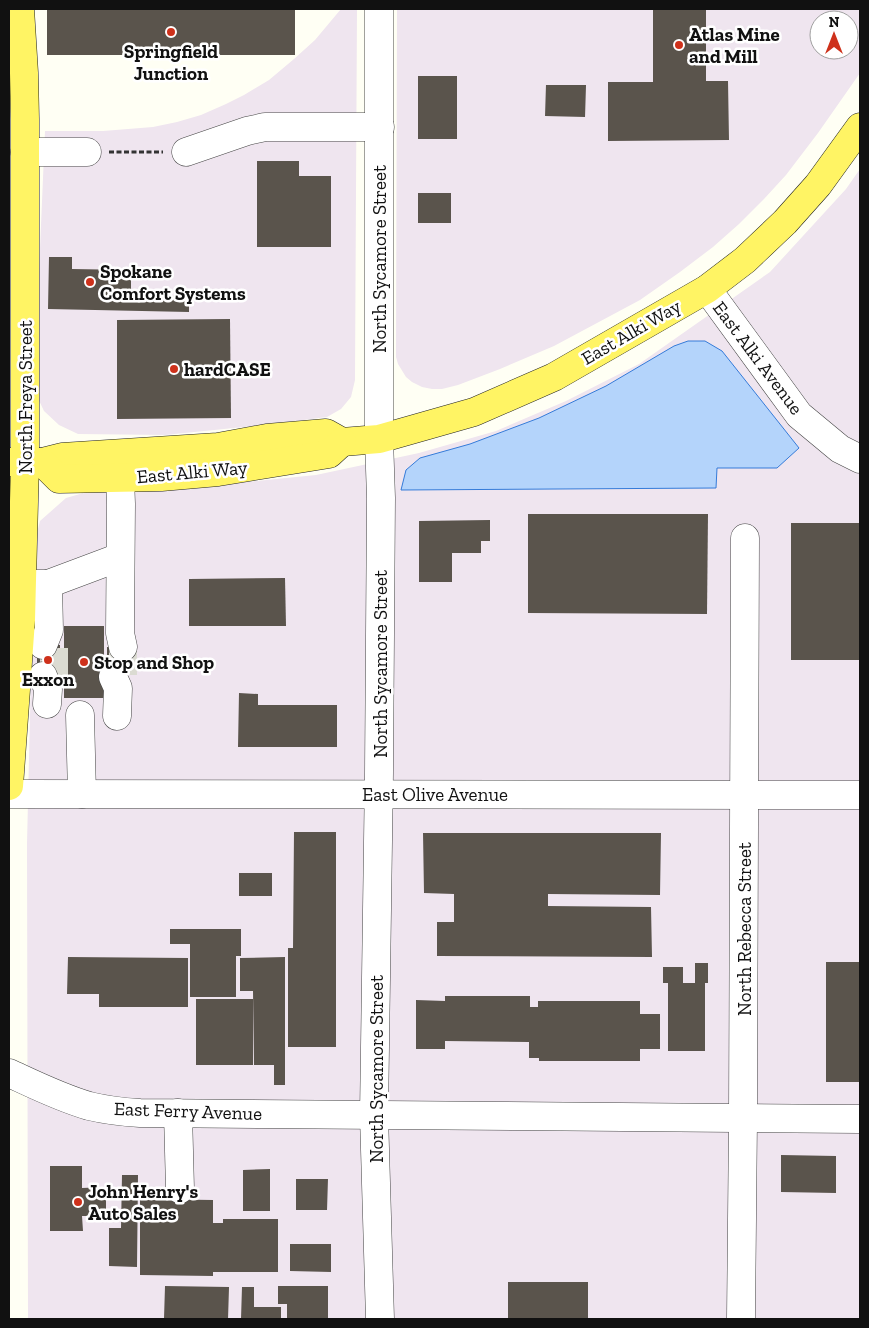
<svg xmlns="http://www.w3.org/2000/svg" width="869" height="1328" font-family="'Zilla Slab',serif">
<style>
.industrial{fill:#efe5ef;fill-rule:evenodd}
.water{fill:#b4d4fb;stroke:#347bd9}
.building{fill:#5a544c}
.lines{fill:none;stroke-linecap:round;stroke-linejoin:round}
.minor-tunnel{stroke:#dbdbd2;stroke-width:28;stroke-dasharray:28 14;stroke-linecap:butt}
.minor-casing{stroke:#444;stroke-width:29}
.major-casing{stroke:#222;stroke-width:29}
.path{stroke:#333;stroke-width:3;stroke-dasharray:5 2.5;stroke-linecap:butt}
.minor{stroke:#fff;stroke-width:28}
.major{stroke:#fff464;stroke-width:28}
.poi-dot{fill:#ce311b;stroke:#fff;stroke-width:2}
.labels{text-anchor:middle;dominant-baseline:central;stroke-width:5;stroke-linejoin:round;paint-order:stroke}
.poi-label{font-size:19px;font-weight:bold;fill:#111;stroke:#fff;text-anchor:start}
.street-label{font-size:19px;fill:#111;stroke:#fff}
</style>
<rect width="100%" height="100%" fill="#fffff4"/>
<g class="industrial">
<path d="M341 9H357L355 380 351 397 341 409 327 417 273 424 165 435 78 434 59 425 44 411 34 390 45 131H103L153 127 177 122 201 115 226 104 244 95 269 80 294 59 315 40Z"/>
<path d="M397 9H860V73L818 133 786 175 764 199 739 224 713 247 680 272 640 300 554 346 500 369 458 385 442 389H432L422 387 412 382 406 377 398 364 396 357ZM819 20H849V50H819Z"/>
<path d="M860 169V1319H28L27 844 34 545 40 521 66 498 87 492 178 489 316 475 419 453 496 431 566 401 639 364 770 272 846 189Z"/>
</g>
<path class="water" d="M688 341H705L722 351 799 448 777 468H717L716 488 401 490 406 470 420 458 470 444 539 418 606 386 674 346Z"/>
<g class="building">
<rect x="47" y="9" width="248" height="46"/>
<path d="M653 9H706V81H728L729 140 608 141V82H653Z"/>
<rect x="418" y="76" width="39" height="63"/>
<path d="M546 85H586L585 117 545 116Z"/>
<path d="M257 161H299V176H331V247H257Z"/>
<rect x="418" y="193" width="33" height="30"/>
<path d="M49 257H72V269L131 270V295L189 296V312L48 309Z"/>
<path d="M230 319 231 418 117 419V320Z"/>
<path d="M528 514H708L707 614 528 613Z"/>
<path d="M490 520V541H481V553H452V582H419V521Z"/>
<rect x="791" y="523" width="69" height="137"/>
<path d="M285 578 286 626H189V579Z"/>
<rect x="64" y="626" width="40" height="72"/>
<rect x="37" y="645" width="23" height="31"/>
<rect x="107" y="647" width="20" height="30"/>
<path d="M239 693 258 694V705H337V747H238Z"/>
<path d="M294 832H336V1047H288V948H293Z"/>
<path d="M423 833H661L660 895 548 894V906L651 907 652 957 437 956V922H454V894L424 893Z"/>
<rect x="239" y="873" width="33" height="23"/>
<path d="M170 929H241V956H236V997H190V944H170Z"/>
<path d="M68 957 188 958V1007H99V994H67Z"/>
<path d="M285 957V1085H274V1065H254L253 991H240V958Z"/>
<rect x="826" y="962" width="34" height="120"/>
<path d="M695 963H708V983H705V1051H668V983H663V967H683V983H695Z"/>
<path d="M445 996H530V1007H538V1001H640V1014H660V1049H640V1061H539V1058H529V1042L445 1041V1049H416V1000L445 1001Z"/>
<rect x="196" y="999" width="57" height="66"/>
<path d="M781 1155 836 1156V1193L781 1192Z"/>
<path d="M50 1166H82V1188L106 1187V1216H82L83 1231H50Z"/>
<path d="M270 1169V1211H243V1170Z"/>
<path d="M122 1175H138L137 1267 109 1266V1228H121Z"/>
<path d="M296 1179H328L327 1210H296Z"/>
<path d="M140 1199 213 1200V1223H223V1219H278V1272H213V1276L140 1275Z"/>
<path d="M290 1244H331V1272L290 1271Z"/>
<rect x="508" y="1282" width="80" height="37"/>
<path d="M165 1286 229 1287 228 1319H164Z"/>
<path d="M278 1286H328V1319H287V1304H278Z"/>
<path d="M242 1287H254V1307H281V1319H241Z"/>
</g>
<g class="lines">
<g class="minor-tunnel">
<path d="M123 647V677"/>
<path d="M54 676V645"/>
</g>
<g class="minor-casing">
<g id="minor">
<path d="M379 9V439L381 498 379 773 374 1115 380 1319"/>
<path d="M25 152H87"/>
<path d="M186 152 247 131 265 127H380"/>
<path d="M707 289 799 415 840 449 860 459"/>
<path d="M120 478 121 504 120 633 123 647"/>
<path d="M22 584H48L120 557"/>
<path d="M43 645 49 630 48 584"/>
<path d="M43 676 48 689 47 704"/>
<path d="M113 677 118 688 117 716"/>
<path d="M80 715 82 794"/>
<path d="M9 794 860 795"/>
<path d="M9 1073C35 1085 61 1098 89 1106 106 1110 123 1112 140 1113L860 1119"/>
<path d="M178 1113 180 1189"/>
<path d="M741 1319 743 1119 745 538"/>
</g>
</g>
<g class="major-casing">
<g id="major">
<path d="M9 462H42L62 457 218 447 267 438 326 433 342 442 379 439 474 412 554 377 707 289 745 260 785 222 818 185 860 127"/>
<path d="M42 462 59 479 161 477 218 472 329 454 342 442"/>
<path d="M9 786 21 620 25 462V119L24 73 20 9"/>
</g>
</g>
<path class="path" d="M109 152H163"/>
<use href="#minor" class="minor"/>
<use href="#major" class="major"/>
</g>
<g class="poi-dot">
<circle cx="171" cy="32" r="5"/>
<circle cx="679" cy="45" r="5"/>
<circle cx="90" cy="282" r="5"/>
<circle cx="174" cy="369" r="5"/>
<circle cx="48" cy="660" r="5"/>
<circle cx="84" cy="662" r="5"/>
<circle cx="78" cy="1202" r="5"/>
</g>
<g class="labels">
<g class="poi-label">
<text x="689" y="34">Atlas Mine<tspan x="689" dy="22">and Mill</tspan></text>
<text x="171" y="51" text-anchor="middle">Springfield<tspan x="171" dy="22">Junction</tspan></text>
<text x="100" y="271">Spokane<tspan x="100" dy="22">Comfort Systems</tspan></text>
<text x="184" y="369">hardCASE</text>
<text x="94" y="662">Stop and Shop</text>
<text x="48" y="679" text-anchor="middle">Exxon</text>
<text x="88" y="1191">John Henry's<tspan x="88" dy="22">Auto Sales</tspan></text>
</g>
<g class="street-label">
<text transform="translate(379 259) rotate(-90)">North Sycamore Street</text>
<text transform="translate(631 332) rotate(-30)">East Alki Way</text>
<text transform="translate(758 358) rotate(53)">East Alki Avenue</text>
<text transform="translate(25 397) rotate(-90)">North Freya Street</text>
<text transform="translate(192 472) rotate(-5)">East Alki Way</text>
<text transform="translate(380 664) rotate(-90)">North Sycamore Street</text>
<text x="435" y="794">East Olive Avenue</text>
<text transform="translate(744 929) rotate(-90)">North Rebecca Street</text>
<text transform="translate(376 1069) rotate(-90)">North Sycamore Street</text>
<text transform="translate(188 1111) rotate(2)">East Ferry Avenue</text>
</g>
</g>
<rect width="869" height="1328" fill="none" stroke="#111111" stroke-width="20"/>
<g transform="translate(834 35)"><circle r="24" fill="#ffffff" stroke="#a0a0a0"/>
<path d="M0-4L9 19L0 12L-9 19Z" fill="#ce311b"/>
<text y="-8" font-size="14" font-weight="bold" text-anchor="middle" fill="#111111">N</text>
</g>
</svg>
